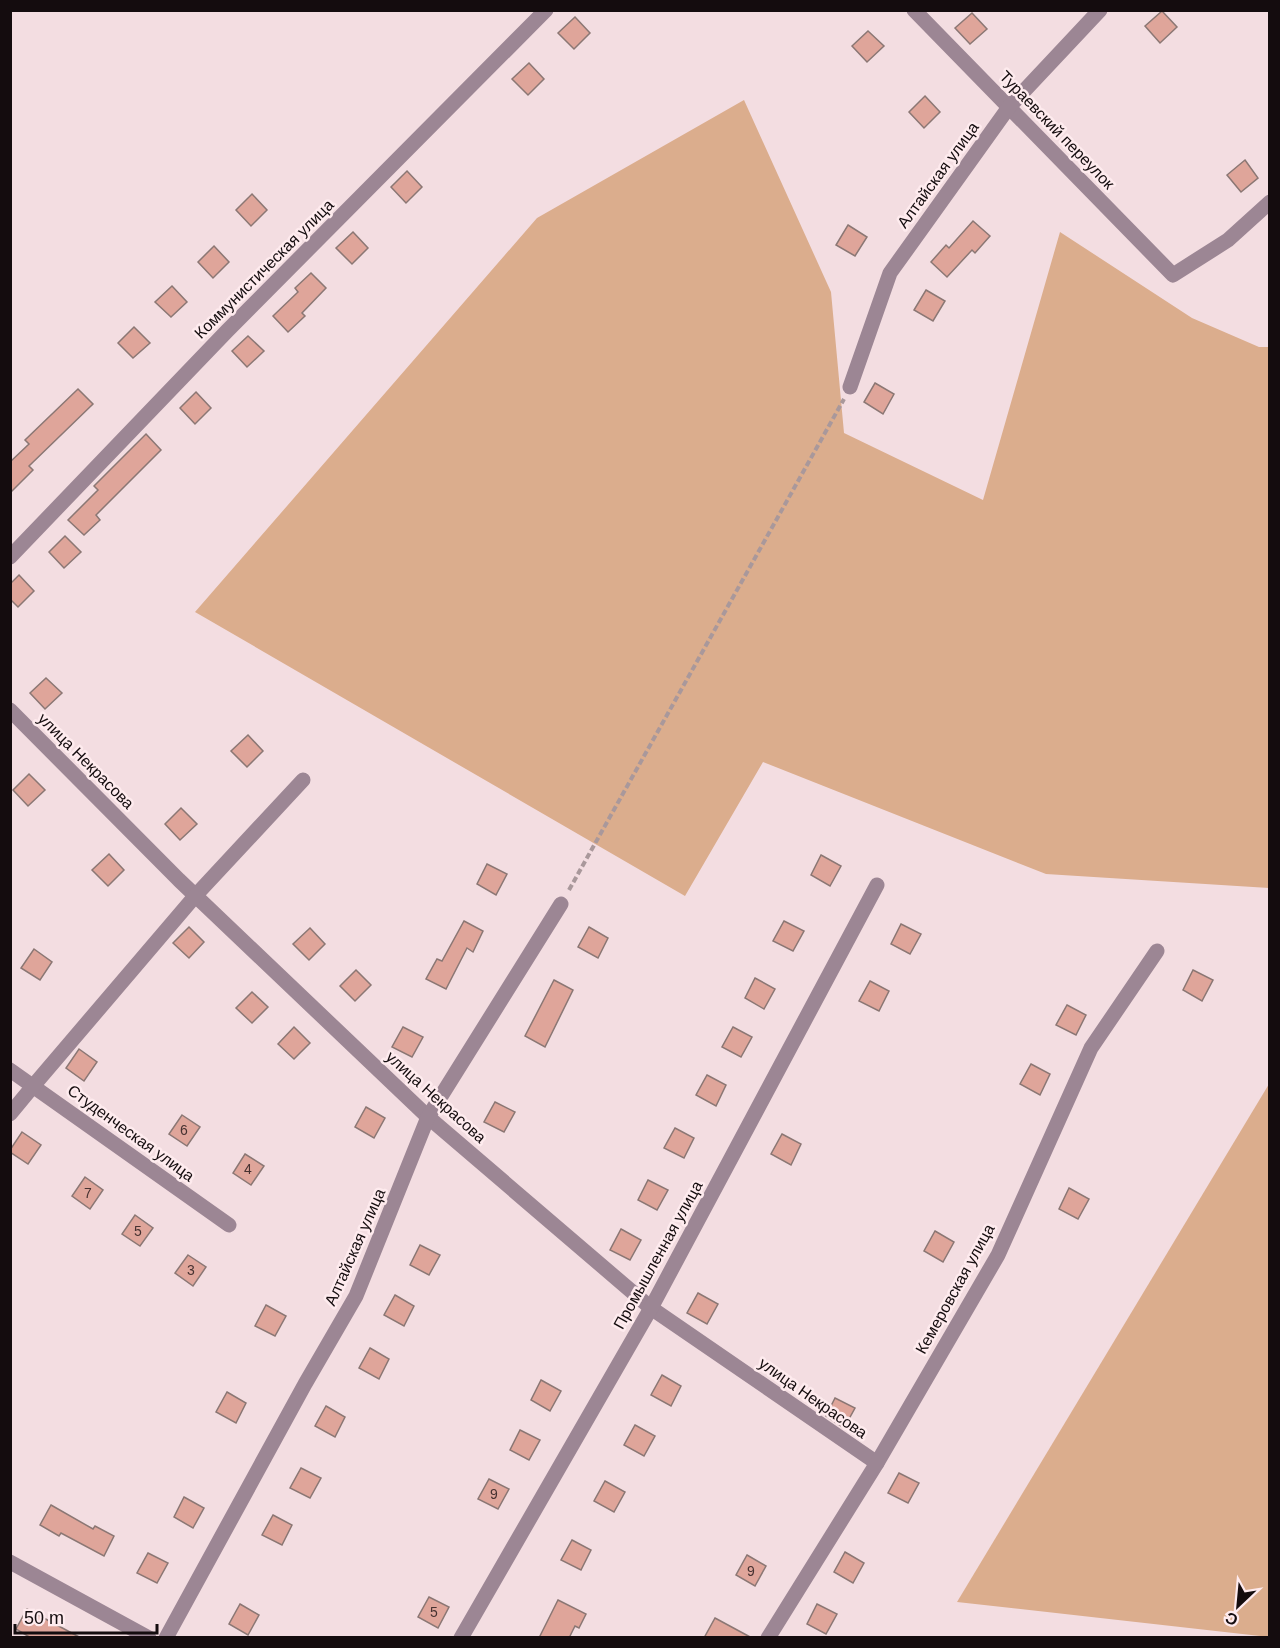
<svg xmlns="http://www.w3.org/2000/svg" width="1280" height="1648" font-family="Helvetica,sans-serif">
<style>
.green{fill:#dbad8d}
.building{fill:#dfa59a;stroke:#8b7774;stroke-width:1.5}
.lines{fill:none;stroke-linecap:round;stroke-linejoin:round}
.path{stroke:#a9989b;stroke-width:4;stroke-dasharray:6 3;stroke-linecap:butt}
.minor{stroke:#9c8694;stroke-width:15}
.labels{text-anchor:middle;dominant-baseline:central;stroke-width:5;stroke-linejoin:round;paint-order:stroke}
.number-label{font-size:14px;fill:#473231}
.street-label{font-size:16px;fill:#140c0e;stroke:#feebee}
</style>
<rect width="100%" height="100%" fill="#f3dde1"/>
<g class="green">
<path d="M744 100 831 292 844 433 983 500 1060 232 1192 318 1259 347H1269V888L1046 874 763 762 685 896 195 612 537 218Z"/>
<path d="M1269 1084V1637L957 1602Z"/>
</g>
<g class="building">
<path d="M1162 11 1177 27 1160 43 1145 26Z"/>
<path d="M972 13 987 29 970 44 955 28Z"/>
<path d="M575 17 590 33 574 49 558 33Z"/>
<path d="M868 31 884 46 867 62 852 46Z"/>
<path d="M529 63 544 79 528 95 512 79Z"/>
<path d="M925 96 940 112 924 128 909 112Z"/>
<path d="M1245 160 1258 178 1241 192 1227 175Z"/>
<path d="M407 171 422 187 406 203 391 187Z"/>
<path d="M252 194 267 210 251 226 236 210Z"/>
<path d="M973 221 990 236 975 253 972 250 947 277 931 262 946 245 949 248Z"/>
<path d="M848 225 867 237 855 256 836 245Z"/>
<path d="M353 232 368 248 352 264 336 248Z"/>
<path d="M214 246 229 262 213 278 198 262Z"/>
<path d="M311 273 326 288 302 313 305 316 288 332 273 316 298 292 295 288Z"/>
<path d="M172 286 187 302 171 317 155 302Z"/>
<path d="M926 290 945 301 933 321 914 310Z"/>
<path d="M134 327 150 343 133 358 118 343Z"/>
<path d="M248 336 264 351 247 367 232 351Z"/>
<path d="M875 383 894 394 883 414 864 402Z"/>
<path d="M78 389 93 404 29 466 33 470 10 493V462L29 444 25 440Z"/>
<path d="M196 392 211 408 195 424 180 408Z"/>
<path d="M146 434 161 450 96 515 100 520 84 535 68 520 98 490 94 486Z"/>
<path d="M65 536 81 552 64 568 49 552Z"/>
<path d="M19 575 34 591 18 607 10 599V584Z"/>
<path d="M46 678 62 693 45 709 30 693Z"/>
<path d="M248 735 263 751 247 767 231 751Z"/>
<path d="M29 774 45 790 28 806 13 790Z"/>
<path d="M181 808 197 824 180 840 165 824Z"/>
<path d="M109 854 124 870 108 886 92 870Z"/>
<path d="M821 855 841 866 830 886 811 875Z"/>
<path d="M487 864 507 874 496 895 477 884Z"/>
<path d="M464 921 483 931 473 952 467 948 446 989 426 979 437 959 442 961Z"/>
<path d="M784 921 804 931 793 951 773 941Z"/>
<path d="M901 924 921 934 910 954 891 944Z"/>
<path d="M189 927 204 942 189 958 173 943Z"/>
<path d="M589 927 608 938 598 958 578 947Z"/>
<path d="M310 928 325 944 309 960 293 944Z"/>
<path d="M34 949 52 962 40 980 21 968Z"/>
<path d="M356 970 371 985 355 1001 340 986Z"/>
<path d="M1193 970 1213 980 1202 1001 1183 990Z"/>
<path d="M755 978 775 989 764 1009 745 998Z"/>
<path d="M554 980 573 990 545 1047 525 1036Z"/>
<path d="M870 981 889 991 879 1011 859 1001Z"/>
<path d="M252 992 268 1007 252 1023 236 1008Z"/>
<path d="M1067 1005 1086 1015 1076 1035 1056 1025Z"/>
<path d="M294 1027 310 1043 294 1059 278 1044Z"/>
<path d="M403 1027 423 1037 412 1057 392 1047Z"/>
<path d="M733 1027 752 1037 741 1057 722 1047Z"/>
<path d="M79 1049 97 1062 84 1081 66 1068Z"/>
<path d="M1031 1064 1050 1074 1040 1095 1020 1084Z"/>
<path d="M707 1075 726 1085 716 1106 696 1095Z"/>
<path d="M495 1102 515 1112 504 1132 484 1122Z"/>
<path d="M366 1107 385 1118 374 1138 355 1127Z"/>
<path d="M182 1115 200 1127 187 1146 169 1134Z"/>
<path d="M675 1128 694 1138 684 1158 664 1148Z"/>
<path d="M22 1132 41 1145 28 1164 10 1152V1150Z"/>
<path d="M782 1134 801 1144 791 1165 771 1154Z"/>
<path d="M245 1154 264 1166 251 1185 233 1173Z"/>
<path d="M85 1177 103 1190 90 1209 72 1196Z"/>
<path d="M648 1180 668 1190 657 1210 638 1200Z"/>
<path d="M1069 1188 1089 1199 1078 1219 1059 1209Z"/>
<path d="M135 1215 153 1228 140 1246 122 1234Z"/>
<path d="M621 1229 641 1240 630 1260 610 1250Z"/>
<path d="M935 1231 954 1242 943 1262 924 1251Z"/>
<path d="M420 1245 440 1255 429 1275 410 1265Z"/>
<path d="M188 1255 206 1267 193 1286 175 1273Z"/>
<path d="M698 1293 718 1304 707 1324 687 1313Z"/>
<path d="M395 1295 414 1306 404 1326 384 1315Z"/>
<path d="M266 1305 286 1316 275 1336 255 1326Z"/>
<path d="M370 1348 389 1359 379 1379 359 1368Z"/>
<path d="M662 1375 681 1386 671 1406 651 1395Z"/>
<path d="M541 1380 561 1391 550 1411 531 1400Z"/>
<path d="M227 1392 246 1403 236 1423 216 1412Z"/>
<path d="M835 1398 855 1408 844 1428 826 1416Z"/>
<path d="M326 1406 345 1417 335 1437 315 1426Z"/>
<path d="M635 1425 655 1436 644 1456 624 1445Z"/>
<path d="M520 1430 540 1440 529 1460 510 1450Z"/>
<path d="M301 1468 321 1478 310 1498 290 1488Z"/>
<path d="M899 1473 919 1483 908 1503 888 1493Z"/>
<path d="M489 1479 509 1489 498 1509 478 1499Z"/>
<path d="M605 1481 625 1492 614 1512 594 1501Z"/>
<path d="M184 1497 204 1508 193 1528 174 1517Z"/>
<path d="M51 1505 93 1529 95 1526 114 1536 104 1556 61 1533 59 1536 40 1525Z"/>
<path d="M273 1515 292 1525 282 1545 262 1535Z"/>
<path d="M572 1540 591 1550 581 1570 561 1560Z"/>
<path d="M845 1552 864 1563 853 1583 834 1572Z"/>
<path d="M148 1553 168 1563 157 1583 137 1573Z"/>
<path d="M747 1555 766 1566 755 1586 736 1575Z"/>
<path d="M429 1597 449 1607 438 1628 418 1617Z"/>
<path d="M558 1600 586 1614 579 1628 575 1626 569 1638H539Z"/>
<path d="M240 1604 259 1615 248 1635 229 1624Z"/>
<path d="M817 1604 837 1614 826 1634 807 1624Z"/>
<path d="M27 1609 81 1638H31L16 1629Z"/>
<path d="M715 1618 752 1638H704Z"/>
</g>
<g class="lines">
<path class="path" d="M569 890 844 399"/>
<g class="minor">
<path d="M914 10 1173 275 1228 240 1270 202"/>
<path d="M850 387 890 273 1009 107 1100 10"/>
<path d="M10 557 227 331 546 10"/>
<path d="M10 710 179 880 428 1117 651 1308 877 1463"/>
<path d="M10 1070 229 1225"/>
<path d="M10 1114 34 1085 196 895 303 780"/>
<path d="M10 1562 149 1638"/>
<path d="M166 1638 305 1384 356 1296 428 1117 561 904"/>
<path d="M461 1638 651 1308 877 885"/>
<path d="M768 1638 877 1463 998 1255 1091 1048 1157 951"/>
</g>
</g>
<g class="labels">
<g class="number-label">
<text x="184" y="1130">6</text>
<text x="248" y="1169">4</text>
<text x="88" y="1193">7</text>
<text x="138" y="1231">5</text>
<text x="191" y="1270">3</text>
<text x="494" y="1494">9</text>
<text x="751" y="1571">9</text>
<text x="434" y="1612">5</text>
</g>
<g class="street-label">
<text transform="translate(1057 130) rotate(46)">Тураевский переулок</text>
<text transform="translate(938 175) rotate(-54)">Алтайская улица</text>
<text transform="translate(264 269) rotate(-45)">Коммунистическая улица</text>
<text transform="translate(86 761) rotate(45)">улица Некрасова</text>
<text transform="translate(436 1097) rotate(42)">улица Некрасова</text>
<text transform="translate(131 1133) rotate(36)">Студенческая улица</text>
<text transform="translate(355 1247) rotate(-66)">Алтайская улица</text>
<text transform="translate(658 1255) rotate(-61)">Промышленная улица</text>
<text transform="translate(955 1289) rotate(-61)">Кемеровская улица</text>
<text transform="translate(813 1398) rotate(35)">улица Некрасова</text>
</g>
</g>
<rect width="1280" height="1648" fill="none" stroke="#140c0e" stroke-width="24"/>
<g transform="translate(1238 1606) rotate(206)" stroke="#feebee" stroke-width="4.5" paint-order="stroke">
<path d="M0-4.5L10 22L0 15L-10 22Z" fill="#140c0e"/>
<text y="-9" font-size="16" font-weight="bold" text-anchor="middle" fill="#140c0e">С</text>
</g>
<path d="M15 1624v9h142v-9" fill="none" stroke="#140c0e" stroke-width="3"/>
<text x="24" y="1624" font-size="18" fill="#140c0e" stroke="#feebee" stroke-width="4.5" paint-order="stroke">50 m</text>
</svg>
